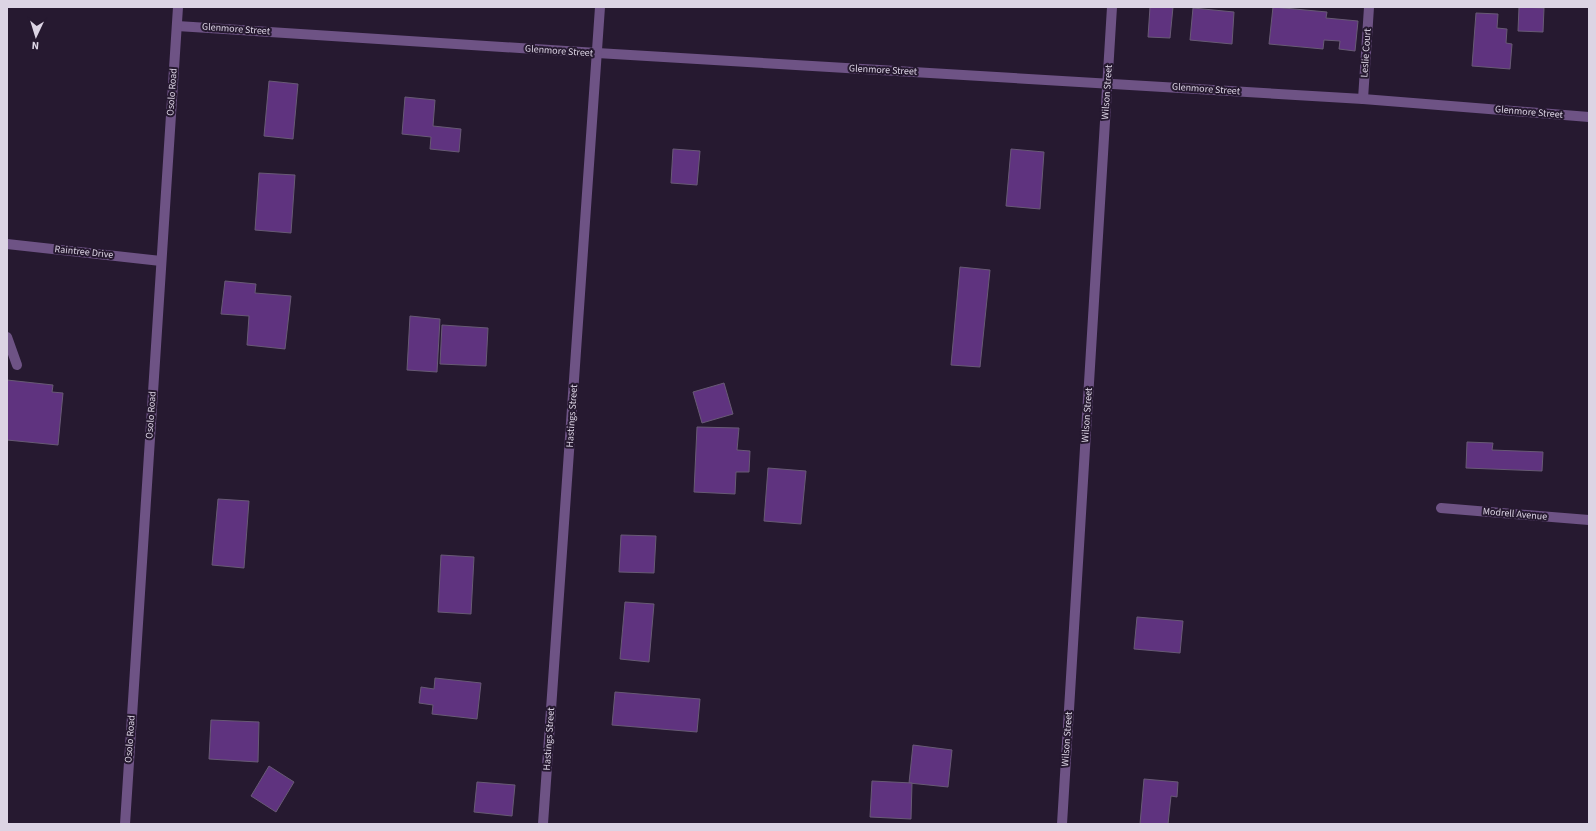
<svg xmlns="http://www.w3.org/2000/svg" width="1596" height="831" font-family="'Source Sans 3',sans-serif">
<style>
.building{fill:#5f337f;stroke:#685a75}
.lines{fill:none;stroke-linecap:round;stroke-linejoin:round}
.service{stroke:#6e5385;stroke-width:10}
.minor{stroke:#6e5385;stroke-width:10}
.tertiary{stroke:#6e5385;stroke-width:10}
.labels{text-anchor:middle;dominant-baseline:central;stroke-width:4;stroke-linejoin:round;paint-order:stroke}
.street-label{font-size:10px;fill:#dcd4e4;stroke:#261930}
</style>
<rect width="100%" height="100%" fill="#261930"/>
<g class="building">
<path d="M1150 7H1173L1170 38 1148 37Z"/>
<path d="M1273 7 1327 12 1326 18 1358 21 1355 51 1339 49 1340 41 1324 40 1323 49 1269 44Z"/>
<path d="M1519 7 1544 8 1543 32 1518 31Z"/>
<path d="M1193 8 1234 12 1232 44 1190 40Z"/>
<path d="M1476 13 1498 14 1497 28 1507 29 1506 43 1512 44 1510 69 1472 66Z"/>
<path d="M269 81 298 84 293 139 264 136Z"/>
<path d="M405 97 435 100 433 126 461 129 459 152 430 149 431 137 402 134Z"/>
<path d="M673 149 700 151 697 185 671 183Z"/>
<path d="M1011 149 1044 152 1040 209 1006 206Z"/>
<path d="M259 173 295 175 291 233 255 230Z"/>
<path d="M960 267 990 270 980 367 951 365Z"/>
<path d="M225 281 256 284 255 293 291 296 285 349 247 345 249 316 221 314Z"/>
<path d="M410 316 440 319 437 372 407 370Z"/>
<path d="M442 325 488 328 486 366 440 364Z"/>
<path d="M7 380 53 385 52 392 63 393 58 445 7 440Z"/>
<path d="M724 383 733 414 702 423 693 392Z"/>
<path d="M697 427 739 428 737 450 750 451 749 472H736L735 494 694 492Z"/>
<path d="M1467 442 1493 443 1492 450 1543 452 1542 471 1466 468Z"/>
<path d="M768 468 806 471 801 524 764 521Z"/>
<path d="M218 499 249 501 244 568 212 565Z"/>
<path d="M621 535 656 536 654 573 619 572Z"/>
<path d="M441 555 474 557 471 614 438 612Z"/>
<path d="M625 602 654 604 649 662 620 659Z"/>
<path d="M1137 617 1183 621 1180 653 1134 649Z"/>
<path d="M435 678 481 683 477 719 432 714 433 705 419 703 421 687 434 689Z"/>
<path d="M615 692 700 699 697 732 612 725Z"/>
<path d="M211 720 259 722 258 762 209 759Z"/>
<path d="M913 745 952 750 948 787 909 783Z"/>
<path d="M269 766 294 782 276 812 251 796Z"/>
<path d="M1144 779 1178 782 1177 797 1171 796 1168 824H1140Z"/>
<path d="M872 781 912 783 911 819 870 817Z"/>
<path d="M477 782 515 785 512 816 474 812Z"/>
</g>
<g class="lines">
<path class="service" d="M7 337 17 365"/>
<g class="minor">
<path d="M177 26 597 53 1363 99 1589 117"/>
<path d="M1363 99 1369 7"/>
<path d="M7 244 161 261"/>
<path d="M1441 508 1589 520"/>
<path d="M543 824 600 7"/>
<path d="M1062 824 1112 7"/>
</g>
<path class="tertiary" d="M125 824 178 7"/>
</g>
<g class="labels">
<g class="street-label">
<text transform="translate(236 29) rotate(4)">Glenmore Street</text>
<text transform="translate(559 51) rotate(4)">Glenmore Street</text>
<text transform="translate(1366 53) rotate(-86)">Leslie Court</text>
<text transform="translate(883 70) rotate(3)">Glenmore Street</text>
<text transform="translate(1206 89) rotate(4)">Glenmore Street</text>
<text transform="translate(172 92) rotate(-86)">Osolo Road</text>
<text transform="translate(1107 92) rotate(-86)">Wilson Street</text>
<text transform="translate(1529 112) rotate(5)">Glenmore Street</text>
<text transform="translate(84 252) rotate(6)">Raintree Drive</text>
<text transform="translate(151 415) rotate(-86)">Osolo Road</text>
<text transform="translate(1087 415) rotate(-86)">Wilson Street</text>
<text transform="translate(572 416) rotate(-86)">Hastings Street</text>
<text transform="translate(1515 514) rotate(5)">Modrell Avenue</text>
<text transform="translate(130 739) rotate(-86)">Osolo Road</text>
<text transform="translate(549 739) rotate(-86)">Hastings Street</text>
<text transform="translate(1067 739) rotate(-86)">Wilson Street</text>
</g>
</g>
<rect width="1596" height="831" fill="none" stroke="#dcd4e4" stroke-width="16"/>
<g transform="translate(36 36) rotate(184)" stroke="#261930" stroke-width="3" paint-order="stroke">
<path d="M0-3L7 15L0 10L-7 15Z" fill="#dcd4e4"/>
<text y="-6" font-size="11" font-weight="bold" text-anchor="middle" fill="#dcd4e4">N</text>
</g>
</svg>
